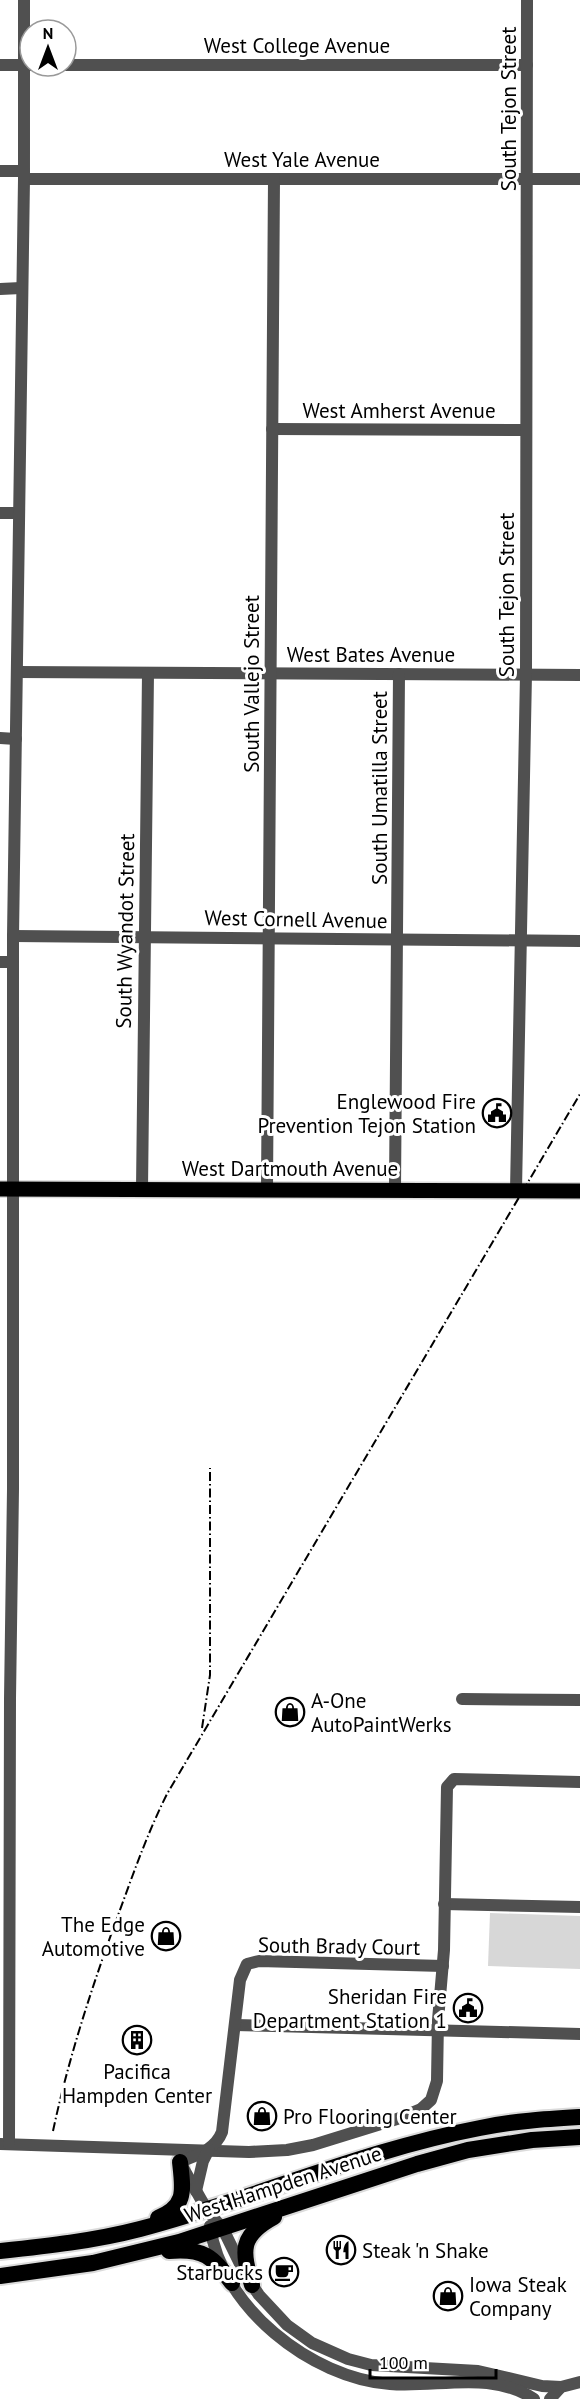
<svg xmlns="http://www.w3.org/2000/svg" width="580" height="2399" font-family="'PT Sans',sans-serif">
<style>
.green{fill:#d7d7d7}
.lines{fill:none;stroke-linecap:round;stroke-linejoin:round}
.major-casing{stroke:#dbdbdb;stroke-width:18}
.highway-casing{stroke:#dbdbdb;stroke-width:20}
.minor{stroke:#505050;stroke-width:12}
.major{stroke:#000;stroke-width:15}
.highway{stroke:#000;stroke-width:16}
.rail{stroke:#000;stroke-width:2;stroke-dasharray:9 3 1.5 3;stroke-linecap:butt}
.labels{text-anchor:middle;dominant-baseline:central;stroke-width:6;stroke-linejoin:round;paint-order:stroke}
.street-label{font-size:21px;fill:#000;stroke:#fff}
.poi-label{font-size:21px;fill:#000;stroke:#fff;text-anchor:end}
</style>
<rect width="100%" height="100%" fill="#fff"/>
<path class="green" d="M490 1913 580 1916V1969L488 1966Z"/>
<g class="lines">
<g class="major-casing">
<path id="major" d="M0 1189 580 1191"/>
</g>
<g class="highway-casing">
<g id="highway">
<path d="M158 2218C187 2206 183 2190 180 2162"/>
<path d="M0 2251C47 2246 94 2241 140 2229 254 2199 364 2150 480 2128 513 2121 547 2119 580 2117"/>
<path d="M169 2251C204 2248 212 2256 232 2283"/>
<path d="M0 2276 93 2263 179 2242 417 2164 468 2150 532 2140 580 2137"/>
<path d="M252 2285C242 2251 239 2236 274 2217"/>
</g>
</g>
<g class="minor">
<path d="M0 65H30"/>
<path d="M66 65H527"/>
<path d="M0 171H24"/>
<path d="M24 179H580"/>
<path d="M0 289 21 288"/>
<path d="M272 429 526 430"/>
<path d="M0 513H19"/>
<path d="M17 672 580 675"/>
<path d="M0 738 16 739"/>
<path d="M13 936 580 941"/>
<path d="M0 962H13"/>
<path d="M142 1189 148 673"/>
<path d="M267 1189 274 179"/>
<path d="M395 1190 399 674"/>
<path d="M516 1190 526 674 527 0"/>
<path d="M462 1699 580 1700"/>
<path d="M444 1904 580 1907"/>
<path d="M235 2025 580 2034"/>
<path d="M0 2144 249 2152 287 2150 313 2145 397 2119 421 2109 431 2100 437 2081 438 2020 444 1950 447 1787 454 1779 580 1782"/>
<path d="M9 2144 10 1699 13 1489V936L24 179V0"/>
<path d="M180 2162C197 2155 215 2150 222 2132L240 1980 247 1964 259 1961 443 1966"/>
<path d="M182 2166 207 2210 223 2229 246 2276 259 2295 287 2325 312 2343 348 2359 371 2365 478 2371 542 2386 561 2387"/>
<path d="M196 2191 203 2161 209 2149"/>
<path d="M210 2226C221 2307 311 2378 390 2384 438 2388 491 2370 534 2399"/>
<path d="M550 2399 561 2387 580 2382"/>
</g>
<use href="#major" class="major"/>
<use href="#highway" class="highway"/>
<g class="rail">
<path d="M202 1728 210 1675V1468"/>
<path d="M53 2131C70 2051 96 1975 124 1899 137 1863 150 1828 167 1794L580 1094"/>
</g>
</g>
<defs>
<g id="civic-ring" transform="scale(1.5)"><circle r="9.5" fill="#fff" stroke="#000" stroke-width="1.5"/><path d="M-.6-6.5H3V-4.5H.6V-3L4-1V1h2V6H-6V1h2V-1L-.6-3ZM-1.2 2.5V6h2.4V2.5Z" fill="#000"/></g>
<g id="shop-ring" transform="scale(1.5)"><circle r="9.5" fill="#fff" stroke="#000" stroke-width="1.5"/><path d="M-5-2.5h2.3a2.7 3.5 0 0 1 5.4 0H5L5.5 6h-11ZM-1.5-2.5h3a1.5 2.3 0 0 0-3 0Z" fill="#000"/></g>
<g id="building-ring" transform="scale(1.5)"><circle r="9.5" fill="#fff" stroke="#000" stroke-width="1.5"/><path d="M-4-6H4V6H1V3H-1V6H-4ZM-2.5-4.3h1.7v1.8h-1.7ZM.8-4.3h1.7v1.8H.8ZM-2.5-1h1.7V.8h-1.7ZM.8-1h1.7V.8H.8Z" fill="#000"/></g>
<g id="restaurant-ring" transform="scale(1.5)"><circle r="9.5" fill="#fff" stroke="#000" stroke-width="1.5"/><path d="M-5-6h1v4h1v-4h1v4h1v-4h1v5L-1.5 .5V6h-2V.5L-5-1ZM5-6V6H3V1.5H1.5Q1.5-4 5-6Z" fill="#000"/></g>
<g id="cafe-ring" transform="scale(1.5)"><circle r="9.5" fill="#fff" stroke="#000" stroke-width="1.5"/><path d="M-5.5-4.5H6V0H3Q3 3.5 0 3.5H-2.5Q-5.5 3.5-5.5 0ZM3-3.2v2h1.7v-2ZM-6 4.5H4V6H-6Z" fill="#000"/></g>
</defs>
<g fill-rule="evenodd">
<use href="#civic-ring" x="497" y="1113"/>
<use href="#shop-ring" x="290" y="1712"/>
<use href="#shop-ring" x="166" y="1936"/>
<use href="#civic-ring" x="468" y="2008"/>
<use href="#building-ring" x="137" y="2040"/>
<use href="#shop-ring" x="262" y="2116"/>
<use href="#restaurant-ring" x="341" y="2250"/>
<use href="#cafe-ring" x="284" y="2272"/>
<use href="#shop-ring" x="448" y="2296"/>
</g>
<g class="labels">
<g class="street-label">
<text x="297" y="45">West College Avenue</text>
<text transform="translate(508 109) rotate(-90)">South Tejon Street</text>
<text x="302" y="159">West Yale Avenue</text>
<text x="399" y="410">West Amherst Avenue</text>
<text transform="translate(506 595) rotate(-90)">South Tejon Street</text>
<text x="371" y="654">West Bates Avenue</text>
<text transform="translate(251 684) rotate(-90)">South Vallejo Street</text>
<text transform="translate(379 788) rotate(-90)">South Umatilla Street</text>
<text transform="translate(296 919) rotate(1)">West Cornell Avenue</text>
<text transform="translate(125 931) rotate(-89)">South Wyandot Street</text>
<text x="290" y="1168">West Dartmouth Avenue</text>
<text transform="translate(339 1946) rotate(1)">South Brady Court</text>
<text transform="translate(283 2184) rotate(-18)">West Hampden Avenue</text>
</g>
<g class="poi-label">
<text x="476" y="1101">Englewood Fire<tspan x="476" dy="24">Prevention Tejon Station</tspan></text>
<text x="311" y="1700" text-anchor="start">A-One<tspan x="311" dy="24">AutoPaintWerks</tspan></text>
<text x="145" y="1924">The Edge<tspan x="145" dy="24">Automotive</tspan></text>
<text x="447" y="1996">Sheridan Fire<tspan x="447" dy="24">Department Station 1</tspan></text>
<text x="137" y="2071" text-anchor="middle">Pacifica<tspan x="137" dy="24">Hampden Center</tspan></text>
<text x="283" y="2116" text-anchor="start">Pro Flooring Center</text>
<text x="362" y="2250" text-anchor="start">Steak 'n Shake</text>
<text x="263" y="2272">Starbucks</text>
<text x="469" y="2284" text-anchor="start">Iowa Steak<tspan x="469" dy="24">Company</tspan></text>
</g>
</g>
<g transform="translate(48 48)"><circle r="28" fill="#ffffff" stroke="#999999" stroke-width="1.5"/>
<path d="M0-4.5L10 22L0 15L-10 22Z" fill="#000000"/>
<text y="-9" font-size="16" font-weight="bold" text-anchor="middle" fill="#000000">N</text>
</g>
<path d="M370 2369v9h126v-9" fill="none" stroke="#000000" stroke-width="3"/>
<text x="379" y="2369" font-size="18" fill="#000000" stroke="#ffffff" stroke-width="4.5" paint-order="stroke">100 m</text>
</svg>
